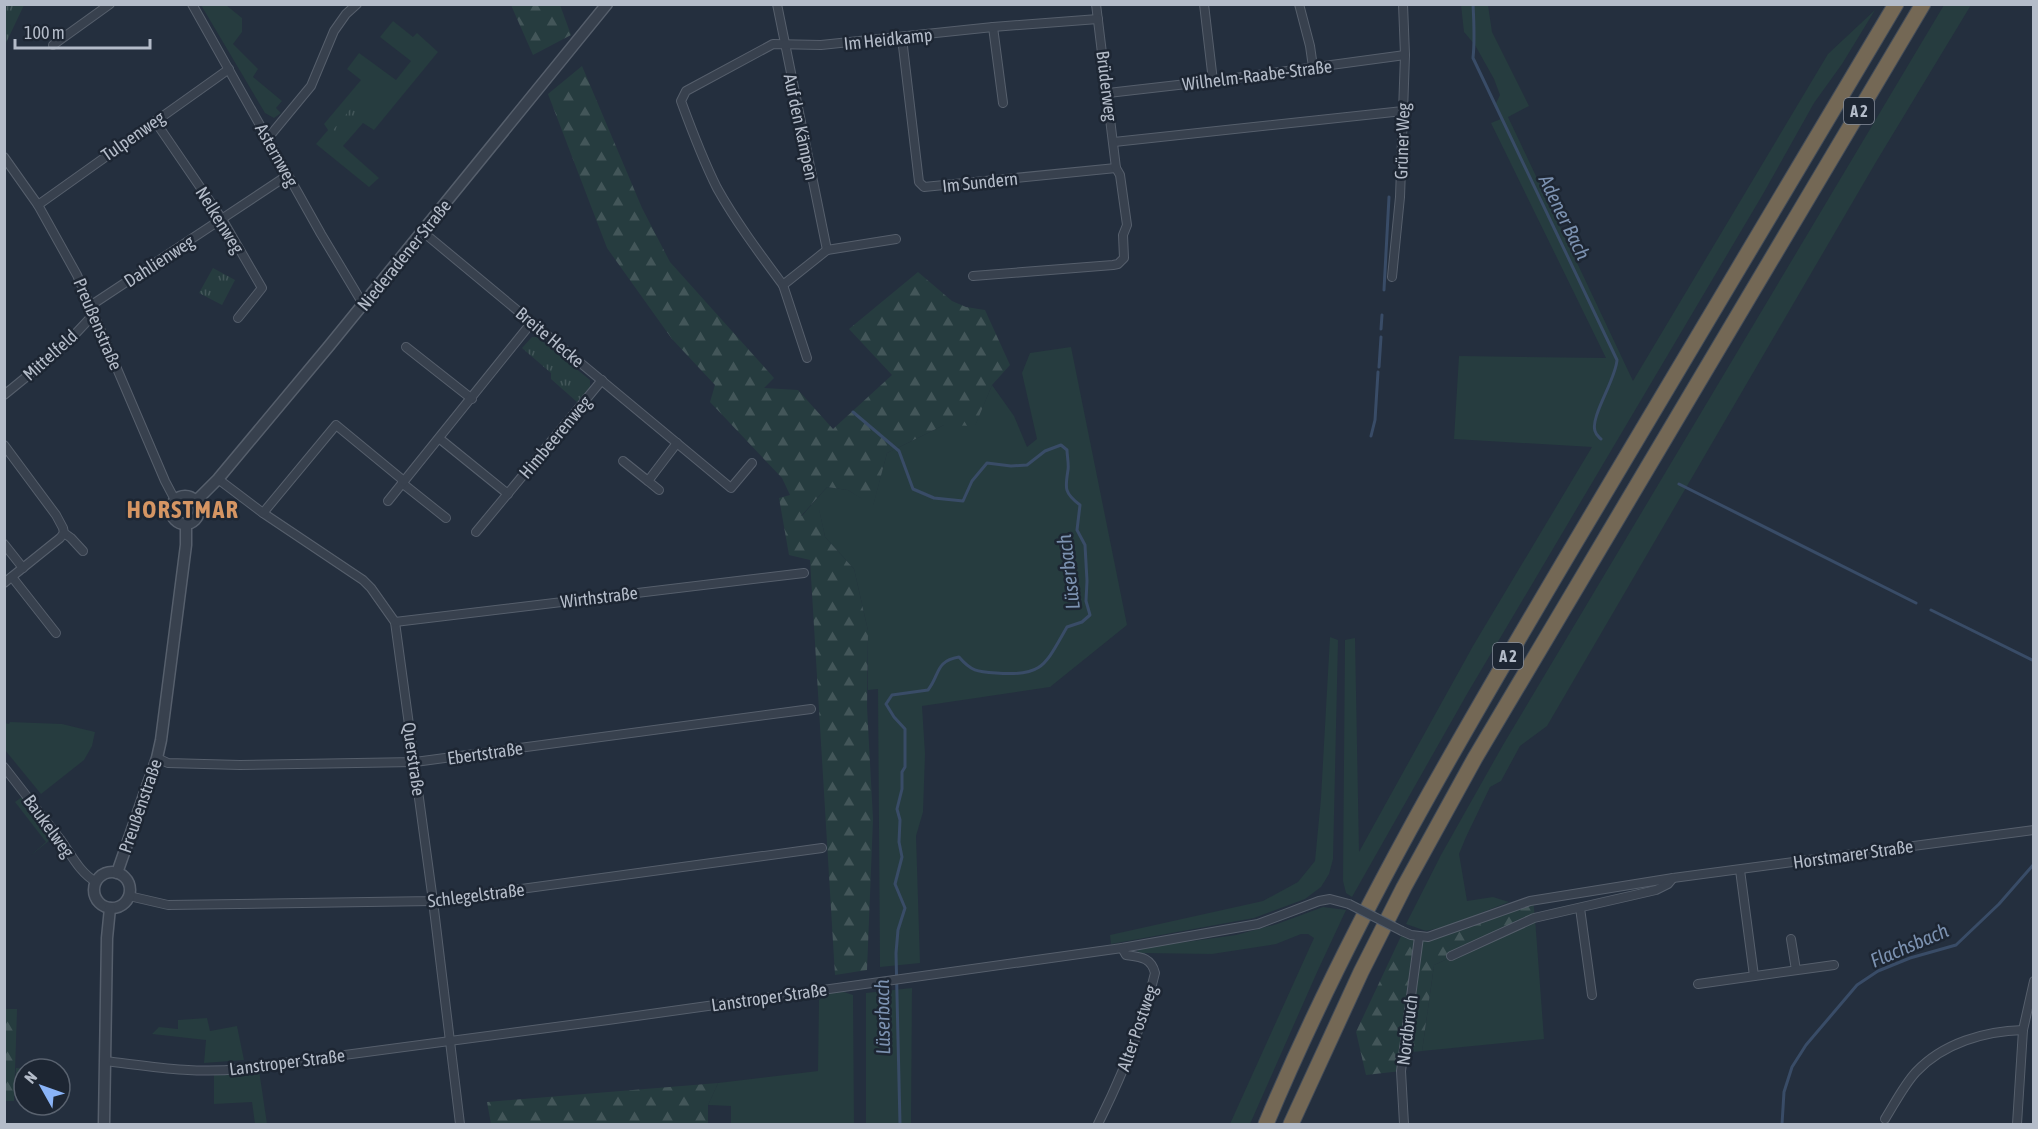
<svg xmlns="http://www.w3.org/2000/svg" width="2038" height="1129" font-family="'Asap Condensed',sans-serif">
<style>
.green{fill:#263c3f}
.forest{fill:url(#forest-firs)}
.park{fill:url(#park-tufts)}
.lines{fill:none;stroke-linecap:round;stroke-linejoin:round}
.stream{stroke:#394c67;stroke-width:3}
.minor-casing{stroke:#565f6c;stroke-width:10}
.tertiary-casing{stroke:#565f6c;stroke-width:13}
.motorway-casing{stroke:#434c59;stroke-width:17}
.minor{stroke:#38414e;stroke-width:8}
.tertiary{stroke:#38414e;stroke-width:10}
.motorway{stroke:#746855;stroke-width:15}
.minor-bridge-casing{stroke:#565f6c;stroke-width:10;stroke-linecap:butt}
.minor-bridge{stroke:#38414e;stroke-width:8}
.labels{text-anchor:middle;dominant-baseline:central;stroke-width:5;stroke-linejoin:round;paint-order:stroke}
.shield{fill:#1d2633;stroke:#878f9c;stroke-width:1.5}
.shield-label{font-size:16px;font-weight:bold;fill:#b4bcc9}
.street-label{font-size:18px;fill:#b4bcc9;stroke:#1d2633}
.water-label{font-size:20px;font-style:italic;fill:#7c92b1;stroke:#1d2633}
.district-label{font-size:24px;font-weight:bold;letter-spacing:1.5px;fill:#d59563;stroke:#1d2633}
</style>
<defs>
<pattern id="forest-firs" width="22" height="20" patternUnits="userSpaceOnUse" patternTransform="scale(1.5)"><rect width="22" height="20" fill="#263c3f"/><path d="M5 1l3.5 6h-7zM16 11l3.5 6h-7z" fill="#435659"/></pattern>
<pattern id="park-tufts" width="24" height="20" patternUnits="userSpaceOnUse" patternTransform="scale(1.5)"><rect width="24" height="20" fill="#263c3f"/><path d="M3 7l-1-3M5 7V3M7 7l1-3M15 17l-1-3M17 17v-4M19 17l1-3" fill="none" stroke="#435659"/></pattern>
</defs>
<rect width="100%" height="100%" fill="#242f3e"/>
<g class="green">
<path d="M201 5H226L242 18V32L233 44 258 69 253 77 282 101 276 108 281 113 274 118 265 113Z"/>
<path d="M1461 5H1488L1492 32 1529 106 1508 117 1633 381 1828 54 1875 10 1842 64 1814 103 1763 194 1467 694 1352 897 1346 893 1343 881 1345 640 1355 638 1359 852 1473 646 1592 447 1454 439 1459 356 1606 358 1491 123 1501 119 1495 105 1500 95 1494 79 1475 45 1464 32Z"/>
<path d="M1944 5H1971L1876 162 1547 726 1520 746 1501 781 1490 787 1466 837 1459 854 1467 901 1493 897 1509 902 1445 927 1426 931 1406 924 1441 855 1503 745Z"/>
<path d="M393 21 413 37 417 33 438 52 374 130 363 123 343 146 379 178 369 187 316 144 328 130 324 124 361 80 347 69 359 53 396 80 411 61 380 37Z"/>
<path d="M1071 347 1127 625 1050 687 922 706 925 754 923 812 916 836 920 963 880 967 878 689 868 690V631L854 569 825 537 819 510 800 518 827 487 848 490 873 505 887 453 944 425H975L992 385 1014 416 1027 447 1037 439 1022 373 1030 353Z"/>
<path d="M1330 637 1338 640 1333 859 1329 874 1321 887 1305 899 1254 918 1111 944 1110 935 1263 901 1298 882 1315 861 1321 798Z"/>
<path d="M10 722 62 724 95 732 92 746 84 760 41 794 5 750V723L9 724Z"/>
<path d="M22 797 52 836 50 840 30 856 46 842 15 802Z"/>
<path d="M1323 907 1346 910 1318 970 1250 1124H1230L1314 938 1308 934H1301L1276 944 1212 954 1141 953 1137 951 1142 948 1236 935 1277 924Z"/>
<path d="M1535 918 1544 1039 1422 1051 1434 965Z"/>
<path d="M912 988 911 1124H866V993Z"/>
<path d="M835 989 853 995 854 1124H731V1106L708 1105 718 1083 818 1071 819 1000Z"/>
<path d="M207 1018 210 1031 237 1026 244 1060 204 1063 206 1040 152 1034 159 1027 178 1029V1020Z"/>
<path d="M259 1070 267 1124H255L252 1102 214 1104V1075Z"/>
</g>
<g class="forest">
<path d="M511 5H560L571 35 533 55Z"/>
<path d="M582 66 642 208 670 262 774 378 764 388 798 390 833 429 892 375 849 329 918 272 952 301 966 307 985 310 1010 365 992 385 975 426 944 425 887 453 873 506 848 490 827 487 801 516 819 509 825 537 854 569 868 631 867 707 873 819 867 970 835 975 810 560 789 555 779 498 790 495 782 478 710 402 715 385 672 339 607 248 548 94Z"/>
<path d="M1533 900 1535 918 1434 965 1422 1051 1403 1053 1401 1071 1366 1075 1356 1032 1403 932 1419 937Z"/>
<path d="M5 1009H17L14 1101H5Z"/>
<path d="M718 1083 708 1105V1124H491L487 1102Z"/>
</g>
<g class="park">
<path d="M4 5H24L6 43 4 42Z"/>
<path d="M353 106 366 117 346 141 333 130Z"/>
<path d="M213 268 235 280 222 305 199 293Z"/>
<path d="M532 337H537L590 380V387L577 402 551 379V373L522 348Z"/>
<path d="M16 1068 28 1069H24V1097L15 1096Z"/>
</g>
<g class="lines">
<g class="stream">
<path d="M1473 4C1474 23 1475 40 1473 58L1617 360C1616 379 1590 417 1595 431 1596 435 1598 436 1601 439"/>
<path d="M1384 290 1389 197"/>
<path d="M1381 329 1382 315"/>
<path d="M1379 367 1381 337"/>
<path d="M853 412 899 451 913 489 934 498 963 501 972 481 987 463 1011 466 1027 465 1045 451 1061 445 1067 450C1067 456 1069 464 1068 470 1065 488 1064 493 1080 505L1077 530 1085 545 1087 581 1086 601 1090 615 1082 622 1067 627C1045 665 1043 677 996 673 977 672 971 671 959 657 935 661 940 675 928 690L892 695 886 704 894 717 905 729V767L902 772V789L897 809 900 820 899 842 902 857 895 884 905 908 898 930 896 953 900 1124"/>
<path d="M1371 436 1375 420 1378 372"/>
<path d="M1679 484 1916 603"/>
<path d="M1931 610 2034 661"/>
<path d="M1782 1124 1784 1092 1792 1067 1806 1045 1857 985 1878 971 1910 958 1956 945 1999 904 2034 864"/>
</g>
<g class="minor-casing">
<g id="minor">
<path d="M192 4 321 234 363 304"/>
<path d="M777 4 827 250"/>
<path d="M1204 4 1213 81"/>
<path d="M1299 4 1310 46 1313 67"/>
<path d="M993 27 1003 103"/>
<path d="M902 38 919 182 924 187 1116 168"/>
<path d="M53 45 110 4"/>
<path d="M1108 93 1213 81 1405 55"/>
<path d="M155 121 222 219 262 288 238 318"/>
<path d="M268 138 311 86 334 31 346 14 357 4"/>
<path d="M1114 142 1403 111"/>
<path d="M4 157 38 205 77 275 165 481 175 500"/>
<path d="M38 205 229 69"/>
<path d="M423 232 731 488 752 463"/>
<path d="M973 276 1113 265 1118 264 1124 258 1123 235 1127 225 1120 175 1116 168 1096 4"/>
<path d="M1392 277 1400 197 1405 55 1403 4"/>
<path d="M783 285C760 254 736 222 717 188 703 160 692 131 681 101L686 91 773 44 821 45 993 27 1098 19"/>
<path d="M90 306 288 175"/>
<path d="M406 347 472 399"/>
<path d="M807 358 783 285 827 250 896 239"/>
<path d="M4 395 63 347 94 314"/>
<path d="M440 439 508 494"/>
<path d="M4 445 56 515 63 528 64 533 71 538 83 551"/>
<path d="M623 461 648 481"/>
<path d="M218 479 263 513 363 580 371 588 395 622 433 901 460 1124"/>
<path d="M402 483 446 518"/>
<path d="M659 490 648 481 677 443"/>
<path d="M388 501 532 322"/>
<path d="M263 513 336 425 404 481"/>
<path d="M476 532 602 380"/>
<path d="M4 544 23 568"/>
<path d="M12 577 56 633"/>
<path d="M4 583 60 538 64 533"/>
<path d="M395 622 804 573"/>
<path d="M157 758 168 763 240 765 415 762 811 709"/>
<path d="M4 767C23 791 41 815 60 839 71 854 79 872 96 882"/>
<path d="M1740 870 1754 976"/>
<path d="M129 896 168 905 433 901 822 848"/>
<path d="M1580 908 1592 995"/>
<path d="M1402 931 1411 935 1428 937 1530 901 1673 878 2034 830"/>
<path d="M1791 939 1796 970"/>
<path d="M1451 956 1534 918 1656 890 1668 884 1673 878"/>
<path d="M1698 984 1834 965"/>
<path d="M105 1061C149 1066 194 1074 239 1069L608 1020 1122 948 1258 924 1319 901 1330 899 1349 904"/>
<path d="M1885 1119C1895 1103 1904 1085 1916 1072 1943 1043 1985 1031 2023 1030"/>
<path d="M1098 1124C1122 1076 1143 1025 1155 973 1151 957 1140 957 1126 955L1122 948"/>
<path d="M1404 1124 1401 1071 1419 937"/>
<path d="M2017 1124 2023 1030 2034 981"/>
</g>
</g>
<g class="tertiary-casing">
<g id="tertiary">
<circle cx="185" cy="510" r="14"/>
<path d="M196 501 218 479 329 346 607 4"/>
<circle cx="112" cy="890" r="18"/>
<path d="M117 873 157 758 161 740 186 545V524"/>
<path d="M104 1124 107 938 110 908"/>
</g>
</g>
<g class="motorway-casing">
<g id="motorway">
<path d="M1266 1124C1351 921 1463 732 1575 543 1682 363 1789 184 1896 4"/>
<path d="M1291 1124 1361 972 1404 887 1475 758 1923 4"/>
</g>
</g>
<use href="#minor" class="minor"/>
<use href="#tertiary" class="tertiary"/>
<use href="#motorway" class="motorway"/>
<g class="minor-bridge-casing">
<path id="minor-bridge" d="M1349 904 1402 931"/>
</g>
<use href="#minor-bridge" class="minor-bridge"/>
</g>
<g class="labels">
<g class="shield">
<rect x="1844" y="98" width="30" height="26" rx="4.5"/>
<rect x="1493" y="643" width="30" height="26" rx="4.5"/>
</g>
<g class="shield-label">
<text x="1859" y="111">A 2</text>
<text x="1508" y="656">A 2</text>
</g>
<g class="street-label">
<text transform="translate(888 39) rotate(-6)">Im Heidkamp</text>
<text transform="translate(1257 75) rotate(-7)">Wilhelm-Raabe-Straße</text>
<text transform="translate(1107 86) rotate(83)">Brüderweg</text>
<text transform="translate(801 127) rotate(78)">Auf den Kämpen</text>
<text transform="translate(133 136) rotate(-35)">Tulpenweg</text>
<text transform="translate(1402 141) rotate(-88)">Grüner Weg</text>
<text transform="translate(277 155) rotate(61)">Asternweg</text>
<text transform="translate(980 182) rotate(-6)">Im Sundern</text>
<text transform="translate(220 220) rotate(58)">Nelkenweg</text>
<text transform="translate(404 255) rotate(-51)">Niederadener Straße</text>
<text transform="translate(159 261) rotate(-33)">Dahlienweg</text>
<text transform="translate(98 324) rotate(67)">Preußenstraße</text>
<text transform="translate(550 337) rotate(40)">Breite Hecke</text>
<text transform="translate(50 355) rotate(-42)">Mittelfeld</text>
<text transform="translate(555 437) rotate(-50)">Himbeerenweg</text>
<text transform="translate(599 597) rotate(-7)">Wirthstraße</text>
<text transform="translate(485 753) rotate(-8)">Ebertstraße</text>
<text transform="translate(414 759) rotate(82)">Querstraße</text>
<text transform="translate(140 806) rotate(-71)">Preußenstraße</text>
<text transform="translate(49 826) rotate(54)">Baukelweg</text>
<text transform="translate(1853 854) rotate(-8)">Horstmarer Straße</text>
<text transform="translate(476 895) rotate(-7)">Schlegelstraße</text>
<text transform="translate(769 997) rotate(-8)">Lanstroper Straße</text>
<text transform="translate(1137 1028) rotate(-71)">Alter Postweg</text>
<text transform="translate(1407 1030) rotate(-83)">Nordbruch</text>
<text transform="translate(287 1062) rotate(-7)">Lanstroper Straße</text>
</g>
<g class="water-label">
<text transform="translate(1565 217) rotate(64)">Adener Bach</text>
<text transform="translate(1068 572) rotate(-97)">Lüserbach</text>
<text transform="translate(1909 945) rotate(-23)">Flachsbach</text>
<text transform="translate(882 1017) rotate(-91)">Lüserbach</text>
</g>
<g class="district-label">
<text x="183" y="509">HORSTMAR</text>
</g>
</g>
<rect width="2038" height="1129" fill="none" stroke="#b4bcc9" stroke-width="12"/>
<g transform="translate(42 1087) rotate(310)"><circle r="28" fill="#1d2633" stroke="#59626f" stroke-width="1.5"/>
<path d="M0-4.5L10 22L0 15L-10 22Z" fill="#8ab4f8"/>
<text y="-9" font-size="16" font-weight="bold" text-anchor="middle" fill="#b4bcc9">N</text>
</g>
<path d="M15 39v9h135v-9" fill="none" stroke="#b4bcc9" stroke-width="3"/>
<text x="24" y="39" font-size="18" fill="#b4bcc9" stroke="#1d2633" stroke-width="4.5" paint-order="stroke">100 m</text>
</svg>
